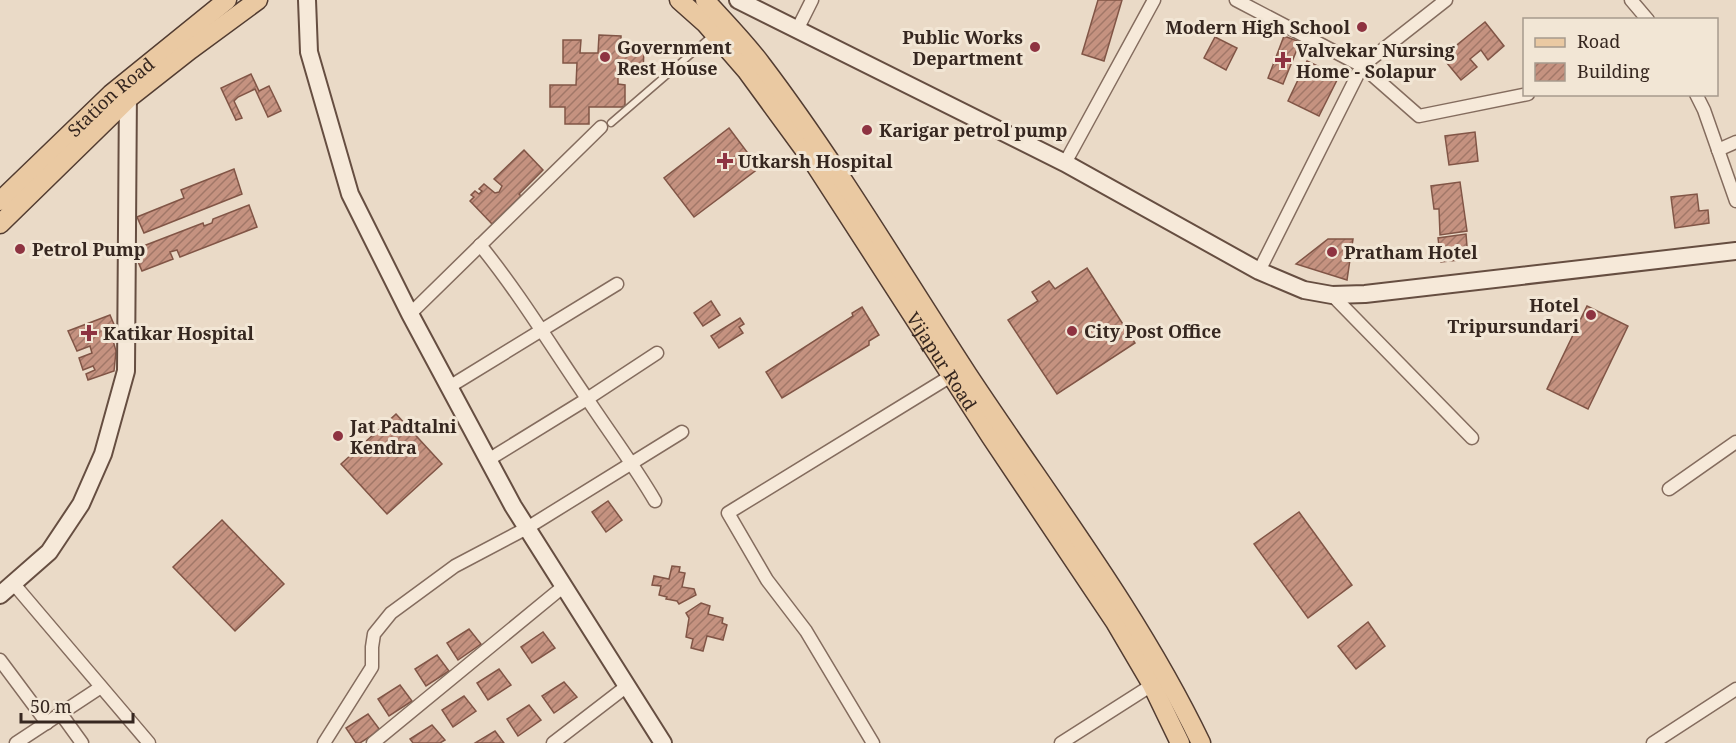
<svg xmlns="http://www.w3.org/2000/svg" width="1736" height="743" font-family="'Noto Serif',serif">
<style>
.building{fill:url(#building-hatch);stroke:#815546;stroke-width:1.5}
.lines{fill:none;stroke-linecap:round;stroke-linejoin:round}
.lane-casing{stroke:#846c5e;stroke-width:9}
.street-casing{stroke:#846c5e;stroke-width:15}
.secondary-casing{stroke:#664e41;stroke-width:20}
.primary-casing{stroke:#523c31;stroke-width:21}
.lane{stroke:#f6e9d9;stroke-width:6}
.street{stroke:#f6e9d9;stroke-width:12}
.secondary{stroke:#f6e9d9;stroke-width:16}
.primary{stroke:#eac9a2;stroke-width:18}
.poi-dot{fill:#8e3341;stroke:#f2e6d5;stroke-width:2}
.labels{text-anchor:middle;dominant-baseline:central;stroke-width:6;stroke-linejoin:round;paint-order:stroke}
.poi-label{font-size:18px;font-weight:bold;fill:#362720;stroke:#f2e6d5;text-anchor:start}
.street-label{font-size:18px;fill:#362720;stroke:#f2e6d5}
</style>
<defs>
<pattern id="building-hatch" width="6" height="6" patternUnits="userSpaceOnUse" patternTransform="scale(1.5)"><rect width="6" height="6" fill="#c59280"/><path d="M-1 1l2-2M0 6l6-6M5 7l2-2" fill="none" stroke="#a17768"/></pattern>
</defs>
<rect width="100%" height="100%" fill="#eadac7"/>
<g class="building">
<path d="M1098 0H1122L1104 61 1082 54Z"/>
<path d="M1485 22 1504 46 1488 60 1481 50 1470 59 1477 67 1461 80 1442 57Z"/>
<path d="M599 35 621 36V48H644L643 74H618V84L625 85V107H589V124H565V107H550V85H576L577 63H563V40H581L580 53H598Z"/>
<path d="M1284 36 1300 42 1283 84 1268 78Z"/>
<path d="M1215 37 1237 48 1226 70 1204 58Z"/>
<path d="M1307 61 1339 76 1319 116 1288 101Z"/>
<path d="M251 74 259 91 269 86 281 111 268 117 255 89 238 97 234 101 242 118 236 120 221 88Z"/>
<path d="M729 128 759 168 694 217 664 178Z"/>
<path d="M1475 132 1478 161 1449 165 1445 136Z"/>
<path d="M524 150 543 170 519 194 521 196 492 224 470 201 474 197 471 195 475 191 479 194 482 191 479 189 484 184 495 193 499 192 502 186 494 179Z"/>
<path d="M234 169 242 194 144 233 137 217 184 198 181 190Z"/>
<path d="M1460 182 1467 231 1440 235 1439 209H1434L1431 186Z"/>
<path d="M1697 194 1699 211 1708 210 1709 223 1675 228 1671 197Z"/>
<path d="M249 205 257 227 180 257 177 250 170 252 173 259 142 271 133 250 203 223 204 226 212 223 213 219Z"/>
<path d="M1466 234 1468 259 1441 262 1438 238Z"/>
<path d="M1328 239H1353L1347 280 1296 264Z"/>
<path d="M1087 268 1135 343 1057 394 1008 320 1038 301 1032 292 1049 281 1055 289Z"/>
<path d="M711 301 720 315 703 326 694 313Z"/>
<path d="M1587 306 1628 326 1588 409 1547 389Z"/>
<path d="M862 307 879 335 869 341V345L782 398 766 372 853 316 852 313Z"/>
<path d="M110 315 118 334 112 337 116 351 114 371 88 380 86 374 95 370 93 366 83 370 79 358 92 353 90 346 77 351 68 331Z"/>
<path d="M740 318 744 324 739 327 743 333 719 348 711 336Z"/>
<path d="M396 414 442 464 387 514 341 464Z"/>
<path d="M608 501 622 520 606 532 592 512Z"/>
<path d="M1299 512 1352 585 1308 618 1254 544Z"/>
<path d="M222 520 284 584 235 631 173 567Z"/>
<path d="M672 566 680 567 679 572 685 573 682 587 694 589 696 595 679 604 677 601 666 599 667 597 659 595 661 586 652 585 654 576 669 579Z"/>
<path d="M701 603 710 606 708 614 723 618 722 623 727 625 723 640 707 636 703 651 691 648 693 639 686 637 689 618 686 613Z"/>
<path d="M1368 622 1385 646 1356 669 1338 646Z"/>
<path d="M469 629 481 644 458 660 447 643Z"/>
<path d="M543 632 555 648 532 663 521 647Z"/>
<path d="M437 655 449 671 426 686 415 669Z"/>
<path d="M499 669 511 685 488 700 477 683Z"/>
<path d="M564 682 577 697 554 713 542 696Z"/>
<path d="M400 685 412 701 389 716 378 699Z"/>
<path d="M464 696 476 711 453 727 442 710Z"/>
<path d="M529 705 541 720 518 736 507 719Z"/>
<path d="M368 714 380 730 360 743H356L346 728Z"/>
<path d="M432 725 445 740 440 743H413L410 739Z"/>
<path d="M495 731 504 743H475Z"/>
</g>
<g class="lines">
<g class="lane-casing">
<path id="lane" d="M611 123 713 35"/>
</g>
<g class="street-casing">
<g id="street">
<path d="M1236 0 1362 66 1419 116 1528 94"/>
<path d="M1631 0 1648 20"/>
<path d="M797 30 812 0"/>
<path d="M1696 94 1704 110 1736 201"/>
<path d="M1718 150 1736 142"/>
<path d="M1065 163 1154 0"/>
<path d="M480 245C519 293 551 346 586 397 609 432 634 465 655 501"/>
<path d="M1259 271 1362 66 1446 0"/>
<path d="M1332 295 1472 438"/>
<path d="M410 314 601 127"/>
<path d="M449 387 617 284"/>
<path d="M488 460 587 399 657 353"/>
<path d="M1669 489 1736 442"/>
<path d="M13 583 149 743"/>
<path d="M0 660 47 723"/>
<path d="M61 714 82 743"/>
<path d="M16 743 101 687"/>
<path d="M324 743 372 667V647L374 634 391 613 455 566 527 528 682 432"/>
<path d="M373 743 564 586"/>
<path d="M553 743 627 686"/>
<path d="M873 743 806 631 767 580 728 513 951 376"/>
<path d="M1061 743 1152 685"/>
<path d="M1653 743 1736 689"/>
</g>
</g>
<g class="secondary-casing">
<g id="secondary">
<path d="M307 0 309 52 350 194 410 314 513 506 663 743"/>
<path d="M738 0 1065 163 1259 271 1304 290 1332 295 1365 294 1736 251"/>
<path d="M0 595 49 552 81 504 103 454 126 371 128 89"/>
</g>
</g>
<g class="primary-casing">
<g id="primary">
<path id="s1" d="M679 0 706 24 746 70 814 163 991 437 1115 622 1152 685 1180 743"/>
<path d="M705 0C724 21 745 42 762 65 837 164 900 271 968 375 1048 496 1138 612 1201 743"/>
<path id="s2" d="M0 201 111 94 227 0"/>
<path d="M0 224 129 98 190 50 258 0"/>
</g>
</g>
<use href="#lane" class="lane"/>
<use href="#street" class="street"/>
<use href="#secondary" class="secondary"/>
<use href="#primary" class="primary"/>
</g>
<g class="poi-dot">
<circle cx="1362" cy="27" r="6"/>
<circle cx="1035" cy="47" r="6"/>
<circle cx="605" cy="57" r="6"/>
<path d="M1280 51h6v6h6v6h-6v6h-6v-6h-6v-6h6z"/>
<circle cx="867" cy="130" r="6"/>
<path d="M722 152h6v6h6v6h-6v6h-6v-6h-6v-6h6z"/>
<circle cx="20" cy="249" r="6"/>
<circle cx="1332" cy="252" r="6"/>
<circle cx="1591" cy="315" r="6"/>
<circle cx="1072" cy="331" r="6"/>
<path d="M86 324h6v6h6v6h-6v6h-6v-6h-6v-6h6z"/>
<circle cx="338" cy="436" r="6"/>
</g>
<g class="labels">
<g class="poi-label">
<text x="1350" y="27" text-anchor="end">Modern High School</text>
<text x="1023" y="37" text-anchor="end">Public Works<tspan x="1023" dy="21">Department</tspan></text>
<text x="617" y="47">Government<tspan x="617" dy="21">Rest House</tspan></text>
<text x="1296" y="50">Valvekar Nursing<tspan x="1296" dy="21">Home - Solapur</tspan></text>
<text x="879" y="130">Karigar petrol pump</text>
<text x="738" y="161">Utkarsh Hospital</text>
<text x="32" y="249">Petrol Pump</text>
<text x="1344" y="252">Pratham Hotel</text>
<text x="1579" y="305" text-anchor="end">Hotel<tspan x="1579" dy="21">Tripursundari</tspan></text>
<text x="1084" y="331">City Post Office</text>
<text x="103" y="333">Katikar Hospital</text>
<text x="350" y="426">Jat Padtalni<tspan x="350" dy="21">Kendra</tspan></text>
</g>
<g class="street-label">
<text stroke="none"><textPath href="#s2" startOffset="152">Station Road</textPath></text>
<text stroke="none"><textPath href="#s1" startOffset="448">Vijapur Road</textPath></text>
</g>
</g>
<rect x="1523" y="18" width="195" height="78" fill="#f2e6d5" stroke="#a79a8d" stroke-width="1.5"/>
<rect x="1535" y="38" width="30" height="9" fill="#eac9a2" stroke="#a79a8d" stroke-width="1.5"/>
<text x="1577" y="48" font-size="18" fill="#362720">Road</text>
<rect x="1535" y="63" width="30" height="18" fill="url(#building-hatch)" stroke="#a79a8d" stroke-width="1.5"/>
<text x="1577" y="78" font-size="18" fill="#362720">Building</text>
<path d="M21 713v9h112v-9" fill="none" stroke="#362720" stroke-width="3"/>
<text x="30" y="713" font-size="18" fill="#362720" stroke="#f2e6d5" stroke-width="4.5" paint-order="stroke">50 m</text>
</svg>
